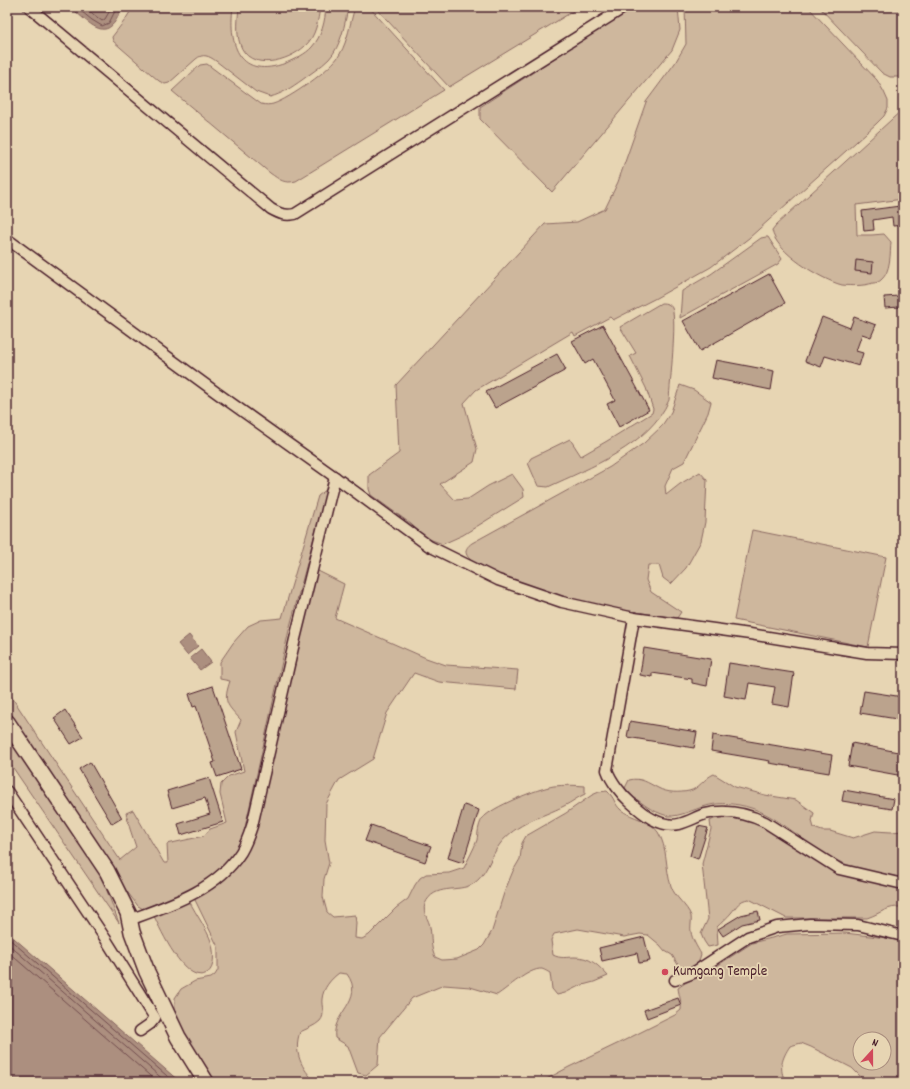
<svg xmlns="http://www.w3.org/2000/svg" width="910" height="1089" font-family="Dekko,sans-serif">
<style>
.green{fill:#ceb79d;stroke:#8c6b64;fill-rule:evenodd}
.water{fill:#ac8f7f;stroke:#85625d}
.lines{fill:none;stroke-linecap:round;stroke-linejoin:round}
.shore{stroke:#714c4d;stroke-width:1}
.building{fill:#bba38d;stroke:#4a1f2b}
.street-casing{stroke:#4a1f2b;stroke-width:13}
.secondary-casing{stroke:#4a1f2b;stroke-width:18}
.street{stroke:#e7d5b3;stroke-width:10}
.secondary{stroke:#e7d5b3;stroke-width:15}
.poi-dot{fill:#d1495b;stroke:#e7d5b3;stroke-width:1.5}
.labels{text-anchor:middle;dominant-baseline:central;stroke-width:3.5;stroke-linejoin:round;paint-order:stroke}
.poi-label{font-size:15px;fill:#4a1f2b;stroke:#e7d5b3;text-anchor:start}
</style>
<rect width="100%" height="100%" fill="#e7d5b3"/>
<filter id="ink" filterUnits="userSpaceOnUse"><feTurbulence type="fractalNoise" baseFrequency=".025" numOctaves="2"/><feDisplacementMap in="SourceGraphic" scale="8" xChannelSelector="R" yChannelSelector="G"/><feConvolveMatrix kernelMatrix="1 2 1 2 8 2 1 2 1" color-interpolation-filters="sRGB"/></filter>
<g filter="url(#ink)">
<g class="green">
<path d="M133 7H233C228 46 240 80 286 63 295 59 306 54 312 47 322 36 325 21 326 7H348C345 24 341 46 329 59 321 67 311 73 302 80 292 87 282 94 270 97L256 92 216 61C209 56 203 53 196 59L169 83 165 84 159 81 113 41 112 37 125 20Z"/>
<path d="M239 7H320C318 21 316 36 305 46 288 62 249 72 240 44 236 32 238 18 239 7Z"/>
<path d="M355 7H369L444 90 296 181C284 184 280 180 270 173L172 91 200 65 207 64 261 104C266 105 269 105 273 104 289 99 332 69 340 54 348 40 350 23 355 7Z"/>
<path d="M375 7H580L449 87Z"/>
<path d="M633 7H678L680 30 672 50 552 192 480 119V107Z"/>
<path d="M685 7H808L877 80 884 92 888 101V108L884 116 876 124 749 238 711 267 656 298 613 320 610 317 575 336 573 332 476 390 464 403 477 449 474 462 440 484 455 500 468 499 488 486 512 474 523 489 524 497 463 535 443 544 426 538 411 524 371 495 369 489V475L399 453 396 385 545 224 577 222 605 209 618 182 646 102 675 63 686 44Z"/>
<path d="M819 7H903V77H890L882 73Z"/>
<path d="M903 109V199L856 205 857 235H872L884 234 891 242C890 253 891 272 881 280 879 282 876 283 873 283 864 286 852 286 842 285 822 280 775 252 772 230L776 225Z"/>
<path d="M766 237H768L782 259 778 264 680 318 682 291 711 274 761 238Z"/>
<path d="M661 303C666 303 670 304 672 308 677 320 670 383 669 400 650 445 589 468 548 487L538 486 528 463 531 458 570 439 581 456 607 441 652 413 653 409 646 388 630 356 636 353 620 327Z"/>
<path d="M680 385 694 390 711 402 708 413 684 462 673 468 665 486 666 495 680 484 700 472 707 480 705 522 701 541 686 568 671 584 663 578 659 565H648L646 580 651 592 681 612 677 618C634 612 590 606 548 593 530 587 512 580 494 573 484 568 453 556 472 543L610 467 644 443 661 427 671 412Z"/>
<path d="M327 489 289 630 242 841C236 852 228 865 217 873 196 889 169 899 145 910L138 906 119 881 7 713V690L120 860 136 847 130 829 126 813 133 810 164 863H168L167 844 204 836 210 829 227 823 220 794 221 784 229 776 244 771 236 732 241 720C226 704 223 702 230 681L220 679V662L233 643 248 626 261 620 282 618 318 496Z"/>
<path d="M752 530 886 557 868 647 734 620Z"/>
<path d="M316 570 344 584 335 618 426 658 446 665 518 670 516 689 439 682 414 673 387 713 373 759 339 780 326 804 325 840 329 863 324 879 323 897 327 912 333 917 355 915 356 923 355 938 362 939 369 935 396 908 408 899 415 885 420 878 426 874 449 873 464 868C468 859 474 849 477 840 478 833 478 826 482 819 491 807 539 788 554 786 564 785 575 785 585 786V794C578 797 572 802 564 806 542 817 516 823 500 844 490 857 487 875 473 884 458 893 434 883 425 904 422 913 429 919 430 927 432 938 430 946 435 957L442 960 457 959 479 950 484 945 492 931 504 893 513 871 520 859 522 843 526 836 566 813 592 795 599 792 607 791C615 798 614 804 621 810 633 819 649 819 658 832 668 848 665 868 671 886 675 898 687 905 691 916 692 921 690 927 691 932 692 939 697 947 701 954L699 961 695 968 687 970 680 968 672 955 665 951 660 945 648 935 640 934 624 937 578 929 554 934 551 940 553 955C561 959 566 957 575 957 590 957 598 965 608 976L594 982 579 986 565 993 557 995 552 989 550 973C548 972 545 970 542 969 529 968 508 988 497 995L470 987 444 985 412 998 380 1037 378 1065 366 1075 358 1073 348 1046 335 1038C331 1013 366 1000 347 974L339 973C331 979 323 988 322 999 321 1007 326 1014 320 1021 315 1026 306 1029 300 1032 293 1051 301 1069 316 1082H216L210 1075 175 1018V998L181 989 195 981 211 978 215 975 218 970V947L194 898 226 878 236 866Z"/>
<path d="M7 734 100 872 119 923 7 759Z"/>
<path d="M714 774 735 787 765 795 796 800 814 813 812 821 814 828 822 831H830L853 838 875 831 891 832 903 831V878C878 873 853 870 830 857 799 840 775 811 739 805 728 803 716 803 706 806 694 809 680 817 668 816 660 814 652 810 646 806 638 800 631 796 625 788L629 780C641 777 648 783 658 788 667 793 679 793 689 791 699 789 704 778 714 774Z"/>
<path d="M720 816C737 817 750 819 765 827L839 874 903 888V907C886 906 882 913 867 918H786L749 899C739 900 737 906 731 913 727 918 722 922 717 927L718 945 708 947 704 941 701 934 708 919 702 864 711 829 710 821Z"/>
<path d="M189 900C195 914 212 935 213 950 214 958 214 971 205 974 184 982 161 931 154 916Z"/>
<path d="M845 933 895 939H903V1082H866L852 1068 811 1047 801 1043 790 1046C782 1058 778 1069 786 1082H541L569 1067 619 1043 675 1015 681 1010C682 1002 679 996 678 988L685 983 701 976 752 943 787 934ZM860 1039H884V1063H860Z"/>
</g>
<g class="water">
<path d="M70 7H122C108 47 91 24 70 7Z"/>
<path d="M189 635 198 646 187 655 178 644Z"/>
<path d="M201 649 211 662 200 670 190 658Z"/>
<path d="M7 932 180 1082H7Z"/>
</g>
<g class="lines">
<g class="shore">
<path d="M76 7 92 20 102 26 109 23 117 7"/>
<path d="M84 7 102 21 105 19 112 7"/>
<path d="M7 937 174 1082"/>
<path d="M7 943 166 1082"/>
<path d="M7 951 157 1082"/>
</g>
</g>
<g class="building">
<path d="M900 206 903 225 893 226 892 217 873 220 874 230 864 231 862 211Z"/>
<path d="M856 260 873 262 872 273 855 271Z"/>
<path d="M769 274 785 303 700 351 683 321Z"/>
<path d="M899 296 900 307 885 308 884 297Z"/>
<path d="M822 317 850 328 854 317 876 325 871 337 862 334 856 351 863 353 859 366 825 356 821 367 805 361Z"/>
<path d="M603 325 649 410 619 427 607 404 615 400 593 359 585 364 572 341Z"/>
<path d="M557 354 566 370 495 408 486 392Z"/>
<path d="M716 360 774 371 771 390 712 378Z"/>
<path d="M644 648 711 659 707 686 692 683V679L652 673V677L640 675Z"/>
<path d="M729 663 794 673 789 707 772 704 775 687 749 683 746 700 724 696Z"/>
<path d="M213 686 241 769 217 777 212 763 215 762 196 706 193 707 189 694Z"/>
<path d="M864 691 903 697V720L860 713Z"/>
<path d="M65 710 83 737 71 744 54 718Z"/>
<path d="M630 721 697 732 694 748 627 737Z"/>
<path d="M713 735 832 755 829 773 769 763 770 761 711 751Z"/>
<path d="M852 743 903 753V776L848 766Z"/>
<path d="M90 762 122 818 112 824 79 769Z"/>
<path d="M209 778 223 822 181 835 178 824 210 814 205 798 172 808 167 791Z"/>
<path d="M844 790 894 799 892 809 842 801Z"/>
<path d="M464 805 479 810 463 863 448 858Z"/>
<path d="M371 825 431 846 425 862 365 841Z"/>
<path d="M698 826 708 828 698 859 690 856Z"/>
<path d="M758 911 760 920 742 924 723 936 718 929 741 915Z"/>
<path d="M644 937 650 961 639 963 637 953 602 961 599 948Z"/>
<path d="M678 998 681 1005 647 1018 644 1010Z"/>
</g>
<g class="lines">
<g class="street-casing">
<g id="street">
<path d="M29 7 271 209C280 214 285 216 295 214L625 7"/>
<path d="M7 239 217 393 335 477 429 546 498 580 562 602 634 618 750 634 867 653 903 654"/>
<path d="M634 618 607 770C611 781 621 794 630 802 643 814 660 828 679 824 688 822 696 817 705 814 725 809 746 813 765 822L839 869 903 884"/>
<path d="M7 791 105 938 155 1018 150 1024 140 1031"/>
<path d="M129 920C170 905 217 890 241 852 246 844 249 835 252 826L295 639 335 477"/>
<path d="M675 980 693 973 748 937 777 927 810 924 858 925 903 936"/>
</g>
</g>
<g class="secondary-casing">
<path id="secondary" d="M7 722 107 871 128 913 132 932 147 972 178 1037 206 1082"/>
</g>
<use href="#street" class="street"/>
<use href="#secondary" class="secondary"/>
</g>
</g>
<circle class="poi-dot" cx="665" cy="972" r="4"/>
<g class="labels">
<g class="poi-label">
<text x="673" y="972">Kumgang Temple</text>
</g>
</g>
<rect width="910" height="1089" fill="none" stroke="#e7d5b3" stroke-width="24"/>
<rect x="12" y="12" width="886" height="1065" fill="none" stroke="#4a1f2b" stroke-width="1.5" filter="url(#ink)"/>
<g transform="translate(872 1051) rotate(21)"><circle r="19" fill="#e7d5b3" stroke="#a88c7d"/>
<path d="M0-3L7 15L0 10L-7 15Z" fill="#d1495b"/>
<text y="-6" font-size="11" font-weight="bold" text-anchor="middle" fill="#4a1f2b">N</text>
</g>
</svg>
